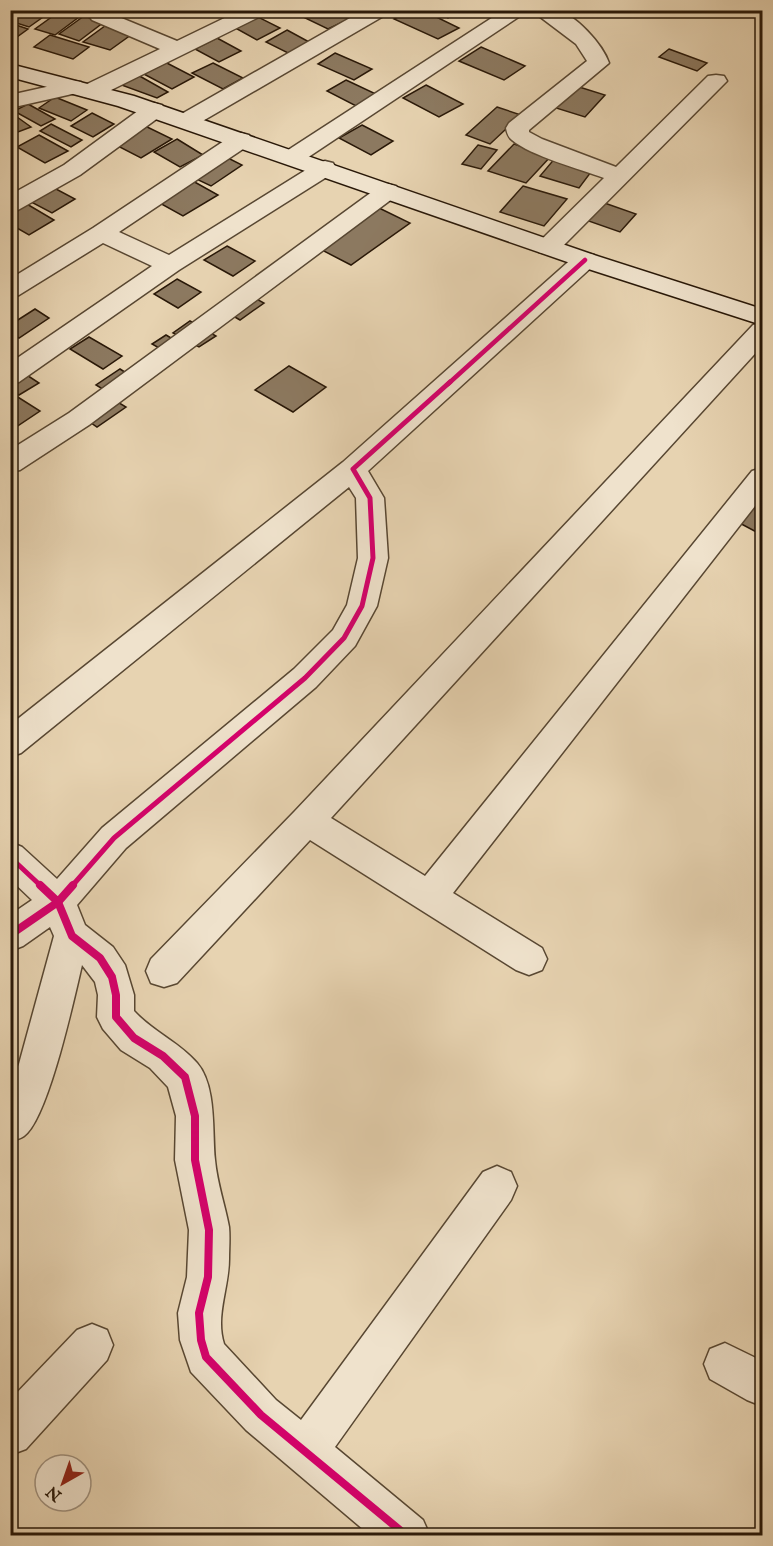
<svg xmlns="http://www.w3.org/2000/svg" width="773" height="1546" font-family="'IM FELL English',serif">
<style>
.building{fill:#8c7960;stroke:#291808;stroke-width:1.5}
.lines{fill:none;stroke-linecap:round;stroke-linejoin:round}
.street-casing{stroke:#584732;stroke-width:3}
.secondary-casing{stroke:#291808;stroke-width:3}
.street{fill:#efe2cc;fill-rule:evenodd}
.secondary{fill:#efe2cc;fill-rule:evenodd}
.cycleway-far2-casing{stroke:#efe2cc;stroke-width:8}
.cycleway-far1-casing{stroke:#efe2cc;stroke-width:9}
.cycleway-casing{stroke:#efe2cc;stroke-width:11}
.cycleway-far2{stroke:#d6006c;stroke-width:4.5}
.cycleway-far1{stroke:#d6006c;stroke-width:5}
.cycleway{stroke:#d6006c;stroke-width:8}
</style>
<rect width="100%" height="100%" fill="#e7d3b1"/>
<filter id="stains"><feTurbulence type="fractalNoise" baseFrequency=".00333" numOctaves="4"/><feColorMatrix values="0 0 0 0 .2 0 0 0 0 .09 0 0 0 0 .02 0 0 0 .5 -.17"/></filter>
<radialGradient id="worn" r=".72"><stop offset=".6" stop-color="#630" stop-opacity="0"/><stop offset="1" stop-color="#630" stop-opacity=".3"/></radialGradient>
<g class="building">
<path d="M23 10H53L29 27 10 21Z"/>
<path d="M309 10H332L349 19 328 29 299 15Z"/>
<path d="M410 10H422L459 28 438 39 394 19Z"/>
<path d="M432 10H460L448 18Z"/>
<path d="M60 11 79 17 55 35 35 29Z"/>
<path d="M252 14 280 28 257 40 230 25Z"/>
<path d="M84 16 104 22 79 41 59 34Z"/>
<path d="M10 23 28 29 10 42Z"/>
<path d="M109 23 135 32 110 50 83 42Z"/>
<path d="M287 30 311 43 290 54 266 42Z"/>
<path d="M50 35 89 47 73 59 34 47Z"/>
<path d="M217 38 241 51 219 62 195 49Z"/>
<path d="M481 47 525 66 504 80 459 61Z"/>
<path d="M669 49 707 63 697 71 659 57Z"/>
<path d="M335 53 372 69 354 80 318 64Z"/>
<path d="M163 61 194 77 172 89 140 72Z"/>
<path d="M213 63 243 78 223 89 192 73Z"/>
<path d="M136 74 168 92 157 98 116 83Z"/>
<path d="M346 80 378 95 358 107 327 91Z"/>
<path d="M426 85 463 104 439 117 403 98Z"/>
<path d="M576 86 605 95 585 117 556 108Z"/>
<path d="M55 97 87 110 71 121 39 108Z"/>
<path d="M28 104 55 119 41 126 14 111Z"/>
<path d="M497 107 521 115 490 144 466 135Z"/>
<path d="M10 112 31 127 18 132 10 127Z"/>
<path d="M92 113 114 124 93 137 71 126Z"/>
<path d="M51 124 82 140 71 147 40 131Z"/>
<path d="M141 124 172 139 141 158 110 142Z"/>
<path d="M362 125 393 141 371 155 339 138Z"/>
<path d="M39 135 68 151 45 163 17 147Z"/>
<path d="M177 139 203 155 180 167 154 152Z"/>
<path d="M514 144 551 156 526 183 488 171Z"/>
<path d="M478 145 497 150 481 169 462 164Z"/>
<path d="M224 156 242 165 211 186 192 177Z"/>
<path d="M556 157 594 168 579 188 540 176Z"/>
<path d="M39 180 75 199 52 213 16 194Z"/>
<path d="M191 180 218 195 183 216 156 201Z"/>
<path d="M523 186 567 199 544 226 500 212Z"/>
<path d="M20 200 54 220 29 235 10 224V206Z"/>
<path d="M596 200 636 214 620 232 580 218Z"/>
<path d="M377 207 410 223 351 265 318 248Z"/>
<path d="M227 246 255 261 233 276 204 260Z"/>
<path d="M177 279 201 292 178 308 154 294Z"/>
<path d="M240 290 264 303 240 320 216 306Z"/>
<path d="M35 309 49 318 19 338 10 333V325Z"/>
<path d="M190 321 216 336 199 347 173 333Z"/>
<path d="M166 335 188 348 175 357 152 344Z"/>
<path d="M89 337 122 356 103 369 70 349Z"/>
<path d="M10 364 39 383 19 395 10 389Z"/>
<path d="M289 366 326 387 293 412 255 390Z"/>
<path d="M120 369 142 383 119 399 96 385Z"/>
<path d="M101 392 126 407 97 427 74 411Z"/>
<path d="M13 394 40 411 10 431V395Z"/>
<path d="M752 498 762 504V535L732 519Z"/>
</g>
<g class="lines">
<g class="street-casing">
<g id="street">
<path d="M102 10 177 41 241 10H268L265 14 99 96 91 98 83 96 81 92 10 108V95L73 81 81 82 83 86 160 49 92 20 89 16 92 12Z"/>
<path d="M364 10H390L387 14 194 126 186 128 178 126 175 121 178 116Z"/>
<path d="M504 10H529L301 162 293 164 285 162 282 157 285 152Z"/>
<path d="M531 10C539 10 548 9 555 10 575 13 603 45 609 63L529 130V132L542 139 616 167 708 76 716 75 724 76 727 81 557 252 548 254 539 252 536 247 539 242 604 178C580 169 531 156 512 140 508 137 507 133 506 128L509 123 587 61 576 44Z"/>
<path d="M154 103 162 105 165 110 162 115 80 175 18 210 10 212V195L64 165 146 105Z"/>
<path d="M241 133 249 135 252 140 249 145 119 232 169 255 317 163 325 161 333 163 336 168 333 173 179 270 19 382 10 385V363L152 266 103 243 19 295 10 298V279L93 228 233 135Z"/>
<path d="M388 184 396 186 400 191 396 196 89 425 20 470 10 472V450L69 413 380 186Z"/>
<path d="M585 253 594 255 597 260 594 265 368 471 384 498 388 558 377 606 355 646 316 687 126 848 77 905 85 925 113 947 125 965 134 995V1011C153 1032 179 1042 197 1063 217 1086 212 1133 215 1160 217 1183 225 1205 229 1227 230 1238 229 1249 229 1259 229 1288 215 1316 224 1344L276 1400 301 1420 483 1172 497 1166 511 1172 517 1186 511 1200 335 1447 423 1520 430 1536H371L246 1430 191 1372 180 1340 178 1313 187 1277 189 1230 175 1160 176 1116 168 1087 150 1068 121 1050 103 1029 97 1017 98 995 95 982 82 965C74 999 48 1119 24 1136 20 1139 14 1140 10 1141V1087L19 1064 54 936 50 927 23 946 10 951V915L32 900 10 879V842L22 847 57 879 102 828 294 669 333 630 347 605 358 558 356 498 349 487 21 753 10 757V725L343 462 576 255Z"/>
<path d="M762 323V346L331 818 425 876 752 471 762 468V497L453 893 542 948 547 959 542 970 529 975 516 970 310 840 177 983 164 987 151 983 146 971 151 959 295 811 753 325Z"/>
<path d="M92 1324 107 1330 113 1345 107 1360 26 1449 10 1455V1400L77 1330Z"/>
<path d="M725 1343 762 1361V1406L747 1400 710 1379 704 1364 710 1349Z"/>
</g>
</g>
<g class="secondary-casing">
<path id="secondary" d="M10 64 134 96 594 255 762 309V325L576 265 118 106 10 77Z"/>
</g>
<use href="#street" class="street"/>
<use href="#secondary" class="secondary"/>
<g class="cycleway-far2-casing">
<path id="cycleway-far2" d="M448 384 585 260"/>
</g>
<g class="cycleway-far1-casing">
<g id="cycleway-far1">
<path d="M10 857 41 886"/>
<path d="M72 886 114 838 305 678 344 638 362 606 373 558 370 498 353 469 450 382"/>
</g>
</g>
<g class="cycleway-casing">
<g id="cycleway">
<path d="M40 885 58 902 73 885"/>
<path d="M10 935 58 902 72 936 100 958 112 977 116 995V1017L134 1038 163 1056 185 1077 195 1116V1160L209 1230 208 1277 199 1313 201 1340 206 1357 261 1415 407 1536"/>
</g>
</g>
<use href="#cycleway-far2" class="cycleway-far2"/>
<use href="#cycleway-far1" class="cycleway-far1"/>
<use href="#cycleway" class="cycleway"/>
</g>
<rect width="773" height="1546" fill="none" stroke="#e7d3b1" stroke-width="36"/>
<rect x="12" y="12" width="749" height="1522" fill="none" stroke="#291808" stroke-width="3"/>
<rect x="18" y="18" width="737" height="1510" fill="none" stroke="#291808" stroke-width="1.5"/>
<g transform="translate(63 1483) rotate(220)"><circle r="28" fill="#efe2cc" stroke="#a0917e" stroke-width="1.5"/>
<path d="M0-4.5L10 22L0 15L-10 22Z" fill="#8f2418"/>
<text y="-9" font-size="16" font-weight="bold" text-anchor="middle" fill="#291808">N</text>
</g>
<rect width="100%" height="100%" filter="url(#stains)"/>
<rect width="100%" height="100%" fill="url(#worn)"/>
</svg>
